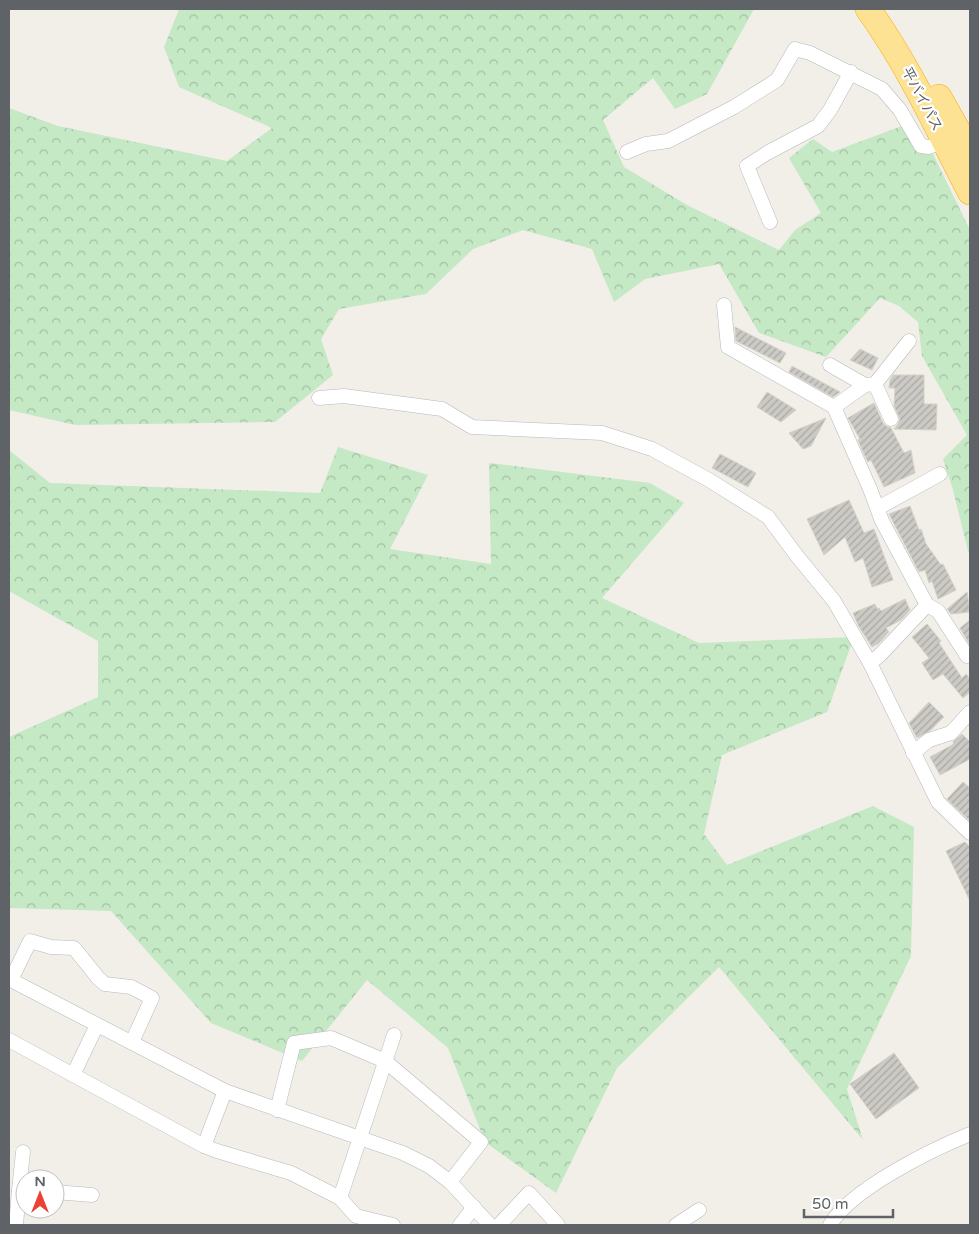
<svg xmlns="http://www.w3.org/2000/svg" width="979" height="1234" font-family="'Varela Round','Noto Sans JP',sans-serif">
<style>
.forest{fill:url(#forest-crowns)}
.building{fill:url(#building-hatch);stroke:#d6d1c6}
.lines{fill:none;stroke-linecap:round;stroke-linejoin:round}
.street-casing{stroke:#b5b8bc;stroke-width:15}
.highway-casing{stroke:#f9ab00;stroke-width:26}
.street{stroke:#fff;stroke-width:14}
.highway{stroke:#fde293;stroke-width:25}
.labels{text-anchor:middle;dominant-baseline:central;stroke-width:4.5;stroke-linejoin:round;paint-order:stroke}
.street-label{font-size:14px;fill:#5f6368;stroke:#fff}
</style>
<defs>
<pattern id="forest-crowns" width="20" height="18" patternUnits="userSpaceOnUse" patternTransform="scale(1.25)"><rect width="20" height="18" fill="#c5e8c5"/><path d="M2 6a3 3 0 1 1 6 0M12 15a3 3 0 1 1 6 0" fill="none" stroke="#a3c0a4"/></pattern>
<pattern id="building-hatch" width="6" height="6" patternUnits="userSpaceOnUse" patternTransform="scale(1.25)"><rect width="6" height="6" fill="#cccac5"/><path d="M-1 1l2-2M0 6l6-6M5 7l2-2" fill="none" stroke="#a9a8a4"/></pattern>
</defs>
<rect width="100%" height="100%" fill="#f1efe8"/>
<g class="forest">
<path d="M179 9H754L707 94 675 109 653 78 603 120 624 167 687 205 779 250 795 230 821 213 789 158 813 139 832 152 902 126 932 152 970 230V553L968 551 953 490 943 459 967 435 922 356 918 322 899 306 880 298 826 357 759 333 719 264 645 279 614 302 592 249 523 230 473 249 426 294 339 309 321 339 333 375 275 422 75 425 9 410V108L58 126 227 161 272 128 179 87 164 47Z"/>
<path d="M338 447 428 475 390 549 491 564 489 463 650 483 684 503 602 598 699 643 854 637 827 712 722 755 704 834 727 865 873 806 914 827 911 956 847 1089 863 1140 719 967 617 1068 556 1193 485 1142 448 1048 367 980 302 1061 211 1023 111 911 9 908V737L98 697V641L9 591V450L50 483 320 493Z"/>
</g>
<g class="building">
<path d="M735 327 786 353 780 363 736 341Z"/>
<path d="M860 349 878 358 872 370 850 360Z"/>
<path d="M792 366 840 392 833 397 789 372Z"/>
<path d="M893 375H924V404H937L936 430 894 429 898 424 900 419 894 406 895 388H889L890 380Z"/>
<path d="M767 392 796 410 781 422 757 407Z"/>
<path d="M874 403 883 423 886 426 891 428 904 453 911 450 915 473 884 487 871 460 868 462 864 454 858 440 860 439 848 418Z"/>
<path d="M826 418 811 446 803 449 789 433Z"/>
<path d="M720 454 756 473 748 487 712 468Z"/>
<path d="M849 500 864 533 874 529 893 580 872 587 863 558 855 562 845 537 824 555 807 519Z"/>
<path d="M910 506 919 530 921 529 926 544 941 565 943 564 956 590 938 599 932 581 929 583 925 570 919 572 889 514Z"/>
<path d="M967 592 970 612 951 614 947 609Z"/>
<path d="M905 599 910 610 901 620 886 628 889 632 879 643 872 647 858 625 853 613 875 604 877 609 879 608 881 611Z"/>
<path d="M970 620V645L960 628Z"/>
<path d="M927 624 941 641 939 643 962 678 966 674 970 679V692L963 698 943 674 933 680 922 663 929 658 912 637Z"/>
<path d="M929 702 944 717 931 730 917 738 909 723Z"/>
<path d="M962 734 970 742V759L940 775 930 757 954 744 953 742Z"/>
<path d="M963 782 970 788V821L947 799Z"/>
<path d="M965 842 970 847V901L946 851Z"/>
<path d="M894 1053 919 1088 876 1119 850 1084Z"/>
</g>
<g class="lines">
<g class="street-casing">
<g id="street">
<path d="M627 152 646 144 668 141 734 107 777 80 795 49 810 53 882 89 900 110 921 146 929 147 949 140"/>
<path d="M770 222 747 166 767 153 818 126 830 110 851 72"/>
<path d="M724 305 728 347 834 407 870 489 882 521 927 605 879 656 870 663"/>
<path d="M830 365 865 385"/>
<path d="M875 384 891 419"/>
<path d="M319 398 344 396 442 409 472 427 602 433 652 449 709 480 768 517 797 556 834 601 870 663 938 802 970 833"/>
<path d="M834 407 865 385 875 384 909 341"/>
<path d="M878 508 940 474"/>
<path d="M927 605 938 611 967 656"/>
<path d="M913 753 929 740 951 733 970 712"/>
<path d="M9 979 225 1091 403 1153 429 1166 450 1182 490 1225"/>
<path d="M11 980 30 941 51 947 74 948 99 979 105 984 131 987 152 998 132 1042"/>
<path d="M9 1040 204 1146 217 1151 291 1173 340 1198"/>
<path d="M73 1075 97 1025"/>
<path d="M277 1110 294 1043 331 1038 385 1061 481 1142 450 1182"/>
<path d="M204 1146 225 1091"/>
<path d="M19 1190 23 1152"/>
<path d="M55 1192 92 1195"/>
<path d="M16 1225 19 1190H25"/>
<path d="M393 1225 356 1216 340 1198 394 1035"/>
<path d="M460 1225 474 1207"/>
<path d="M499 1225 529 1193 558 1225"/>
<path d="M676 1225 699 1210"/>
<path d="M830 1225C851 1189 931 1150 970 1134"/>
</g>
</g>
<g class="highway-casing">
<g id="highway">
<path d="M868 9C909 66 938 130 970 192"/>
<path d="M939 97 970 152"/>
</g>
</g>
<use href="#street" class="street"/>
<use href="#highway" class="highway"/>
</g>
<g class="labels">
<g class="street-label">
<text transform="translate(922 99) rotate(62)">平バイパス</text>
</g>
</g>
<rect width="979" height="1234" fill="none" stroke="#5f6368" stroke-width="20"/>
<g transform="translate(40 1194)"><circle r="24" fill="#ffffff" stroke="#bfc1c3"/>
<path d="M0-4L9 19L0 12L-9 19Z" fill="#ea4335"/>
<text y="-8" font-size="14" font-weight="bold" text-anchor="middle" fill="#5f6368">N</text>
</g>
<path d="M804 1209v8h89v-8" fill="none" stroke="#5f6368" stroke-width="2.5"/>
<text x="812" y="1209" font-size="15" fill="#5f6368" stroke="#ffffff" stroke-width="4" paint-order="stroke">50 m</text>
</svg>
